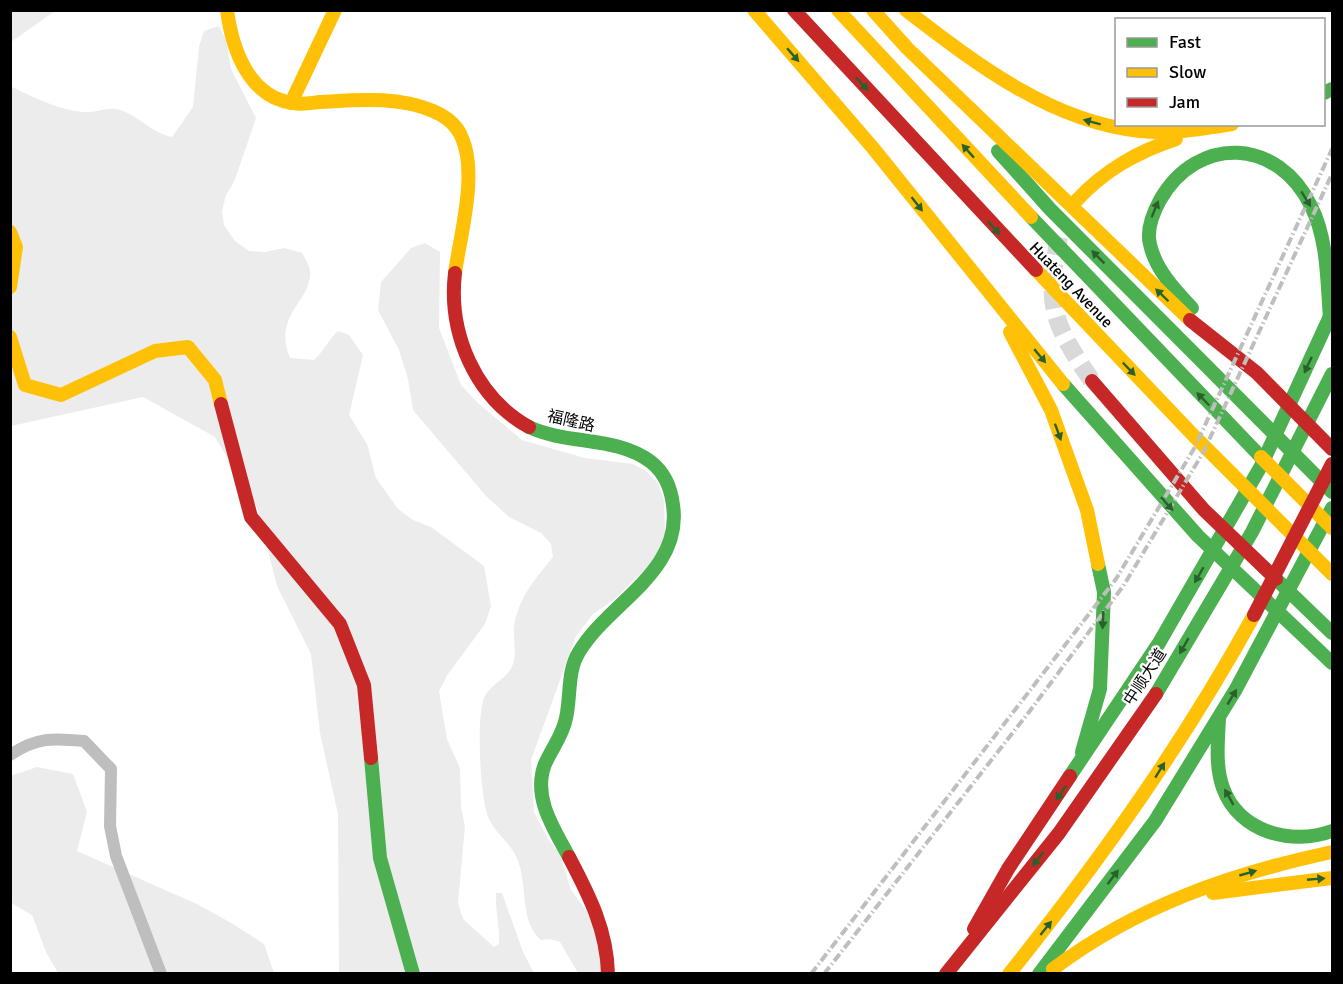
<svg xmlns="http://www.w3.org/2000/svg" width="1343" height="984" font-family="Signika,'Noto Sans SC',sans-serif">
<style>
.green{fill:#ececec}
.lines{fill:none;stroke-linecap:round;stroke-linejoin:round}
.secondary-tunnel{stroke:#d9d9d9;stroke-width:18;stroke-dasharray:18 9;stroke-linecap:butt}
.street{stroke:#bebebe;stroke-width:12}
.fast{stroke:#4caf50;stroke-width:14}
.slow{stroke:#ffc107;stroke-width:14}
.jam{stroke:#c62828;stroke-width:14}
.rail{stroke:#bebebe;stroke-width:4;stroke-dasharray:9 3 1.5 3;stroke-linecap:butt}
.oneway{fill:#2a602c}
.labels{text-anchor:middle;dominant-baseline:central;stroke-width:4.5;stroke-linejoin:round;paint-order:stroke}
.street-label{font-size:16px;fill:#000;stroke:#fff}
</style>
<rect width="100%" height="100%" fill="#fff"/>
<g class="green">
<path d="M11 10H55V11L11 42Z"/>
<path d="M219 26 226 40 231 69 256 118 234 182 226 195 222 211 224 225 235 241 249 251 265 252 284 248 302 253C305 258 309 265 310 270 313 302 272 313 290 358L314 360C324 351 328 340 338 331L349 335 363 355 349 415 367 444 376 478 398 509 413 520 431 527 484 566 491 606 485 624 448 674 439 691 447 739 460 768 461 807 465 826 458 903 463 919 494 947 499 944C500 926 495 910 496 893H502L523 952 534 973H339L338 814 320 733 311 654 277 586 257 507 215 437 143 397 11 426 10 86C33 97 60 111 86 112 98 113 109 105 123 111 141 118 152 133 172 137L193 107 199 47 204 31Z"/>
<path d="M425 243 440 252 439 328 461 385 478 403 522 440 585 458 633 464 646 471 658 483 664 501 665 538 654 561 615 599 593 614 576 636 531 760 534 812 548 839 560 854 571 890 588 913 598 939 601 973H578L560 942 550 939 541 940C520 922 527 887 519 864 514 845 497 836 489 819 480 800 476 718 484 698 490 684 508 679 513 664 517 652 513 639 514 627 518 598 535 579 553 557L551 544 541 533 509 517 486 496 413 410 408 379 399 350 378 310 381 282 411 248Z"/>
<path d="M37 767 73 774 87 812 77 851 199 905 233 924 264 944 274 973H58L46 952 32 915 11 903 10 776Z"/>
</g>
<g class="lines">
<path class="secondary-tunnel" d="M1059 237C1045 307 1053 323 1092 381"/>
<path class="street" d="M10 755C37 737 53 738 84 741L111 769 110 826 116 856 161 974"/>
<g class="fast">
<path d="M1324 93 1332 89"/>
<path d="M998 151 1050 209 1332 492"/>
<path d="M1031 217 1261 457"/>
<path d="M1192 308C1175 290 1155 269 1150 244 1146 229 1153 213 1160 200 1198 134 1278 138 1311 206 1328 240 1327 281 1330 318"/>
<path d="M1063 384 1198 536 1332 663"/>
<path d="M529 427C567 445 618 436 651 462 665 473 671 488 673 505 683 572 609 602 579 652 567 671 571 697 566 718 563 735 552 748 545 764 532 797 554 829 569 857"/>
<path d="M1276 579 1332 633"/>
<path d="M1156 694 1252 532 1332 374"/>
<path d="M1219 718C1218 741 1215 766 1223 788 1239 832 1291 846 1332 831"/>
<path d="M1082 752 1100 689 1104 592 1098 564"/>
<path d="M371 758 380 858 413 974"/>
<path d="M1070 776 1159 643 1261 466 1332 312"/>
<path d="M1039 974 1155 821 1236 689 1332 508"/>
</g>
<g class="slow">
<path d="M227 10C232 48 248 97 293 103 302 105 311 103 320 102 358 100 397 96 433 111 445 116 457 125 462 138 478 174 460 236 455 273"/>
<path d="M754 10 873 148 1063 384"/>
<path d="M838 10 1031 217"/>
<path d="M873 10 907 48 1190 320"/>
<path d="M906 10C975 63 1051 122 1140 131 1172 134 1201 129 1232 124"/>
<path d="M291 103 335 10"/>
<path d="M1077 200C1105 170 1137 152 1176 139"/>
<path d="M10 232 16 247 10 287"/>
<path d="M1036 270 1194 436 1332 574"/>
<path d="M1010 332 1051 410 1087 510 1098 564"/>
<path d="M10 337 25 385 61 395 155 351 188 347 215 380 221 404"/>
<path d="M1261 457 1332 528"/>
<path d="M1213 893 1332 878"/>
<path d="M1053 969C1137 906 1230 874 1332 852"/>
<path d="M1009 974C1101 859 1183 744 1254 615"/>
</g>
<g class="jam">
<path d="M794 10 1036 270"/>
<path d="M455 273C448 333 475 397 529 427"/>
<path d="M1190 320 1257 373 1332 449"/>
<path d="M1092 381 1204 510 1276 579"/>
<path d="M221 404 251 517 340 624 364 685 371 758"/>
<path d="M1254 615 1332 464"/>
<path d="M569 857C589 895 607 930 608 974"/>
<path d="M974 929 1008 869 1070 776"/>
<path d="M946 974 1059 833 1156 694"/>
</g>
<g class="rail">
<path d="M811 974 1116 579 1195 447 1332 149"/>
<path d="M824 974 1029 712 1124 585 1204 451 1332 174"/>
</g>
</g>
<defs><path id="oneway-solid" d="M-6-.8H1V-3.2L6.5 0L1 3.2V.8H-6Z" transform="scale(1.5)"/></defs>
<g class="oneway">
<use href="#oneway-solid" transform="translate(793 55) rotate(49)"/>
<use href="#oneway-solid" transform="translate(862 84) rotate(47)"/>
<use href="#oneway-solid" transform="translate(1092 122) rotate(-165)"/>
<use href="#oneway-solid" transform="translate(968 151) rotate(-132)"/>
<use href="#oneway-solid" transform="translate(1306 199) rotate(58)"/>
<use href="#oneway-solid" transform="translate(917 204) rotate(52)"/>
<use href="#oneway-solid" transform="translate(1155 209) rotate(-68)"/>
<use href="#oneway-solid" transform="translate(994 228) rotate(48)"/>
<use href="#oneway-solid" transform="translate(1098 257) rotate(-135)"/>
<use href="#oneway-solid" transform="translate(1162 295) rotate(-136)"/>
<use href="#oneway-solid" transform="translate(1040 356) rotate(50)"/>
<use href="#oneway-solid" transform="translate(1308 365) rotate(115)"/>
<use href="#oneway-solid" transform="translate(1129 369) rotate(46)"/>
<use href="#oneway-solid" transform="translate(1203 399) rotate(-134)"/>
<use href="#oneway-solid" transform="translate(1058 432) rotate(70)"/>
<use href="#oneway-solid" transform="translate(1167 504) rotate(48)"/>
<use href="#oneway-solid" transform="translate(1199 575) rotate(120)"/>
<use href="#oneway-solid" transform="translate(1103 620) rotate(93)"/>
<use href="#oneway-solid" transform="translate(1184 646) rotate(120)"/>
<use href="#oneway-solid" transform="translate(1232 697) rotate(-59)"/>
<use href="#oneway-solid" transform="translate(1160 770) rotate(-58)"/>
<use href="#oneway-solid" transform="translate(1061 793) rotate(125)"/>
<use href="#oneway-solid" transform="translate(1229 797) rotate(-119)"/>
<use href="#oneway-solid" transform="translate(1038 859) rotate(128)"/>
<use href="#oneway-solid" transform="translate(1248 873) rotate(-16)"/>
<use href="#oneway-solid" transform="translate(1113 877) rotate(-53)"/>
<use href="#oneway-solid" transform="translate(1316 879) rotate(-5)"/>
<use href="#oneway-solid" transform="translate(1046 928) rotate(-51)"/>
</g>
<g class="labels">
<g class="street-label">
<text transform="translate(1071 285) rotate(46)">Huateng Avenue</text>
<text transform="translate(571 421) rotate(13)">福隆路</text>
<text transform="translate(1145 677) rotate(-57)">中顺大道</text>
</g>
</g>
<rect width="1343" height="984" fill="none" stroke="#000000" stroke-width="24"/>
<rect x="1115" y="18" width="210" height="108" fill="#ffffff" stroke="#999999" stroke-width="1.5"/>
<rect x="1127" y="38" width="30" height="9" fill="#4caf50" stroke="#999999" stroke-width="1.5"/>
<text x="1169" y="48" font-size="18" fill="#000000">Fast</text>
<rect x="1127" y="68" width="30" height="9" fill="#ffc107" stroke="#999999" stroke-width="1.5"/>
<text x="1169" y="78" font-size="18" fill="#000000">Slow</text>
<rect x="1127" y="98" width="30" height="9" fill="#c62828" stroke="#999999" stroke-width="1.5"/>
<text x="1169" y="108" font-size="18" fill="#000000">Jam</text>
</svg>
